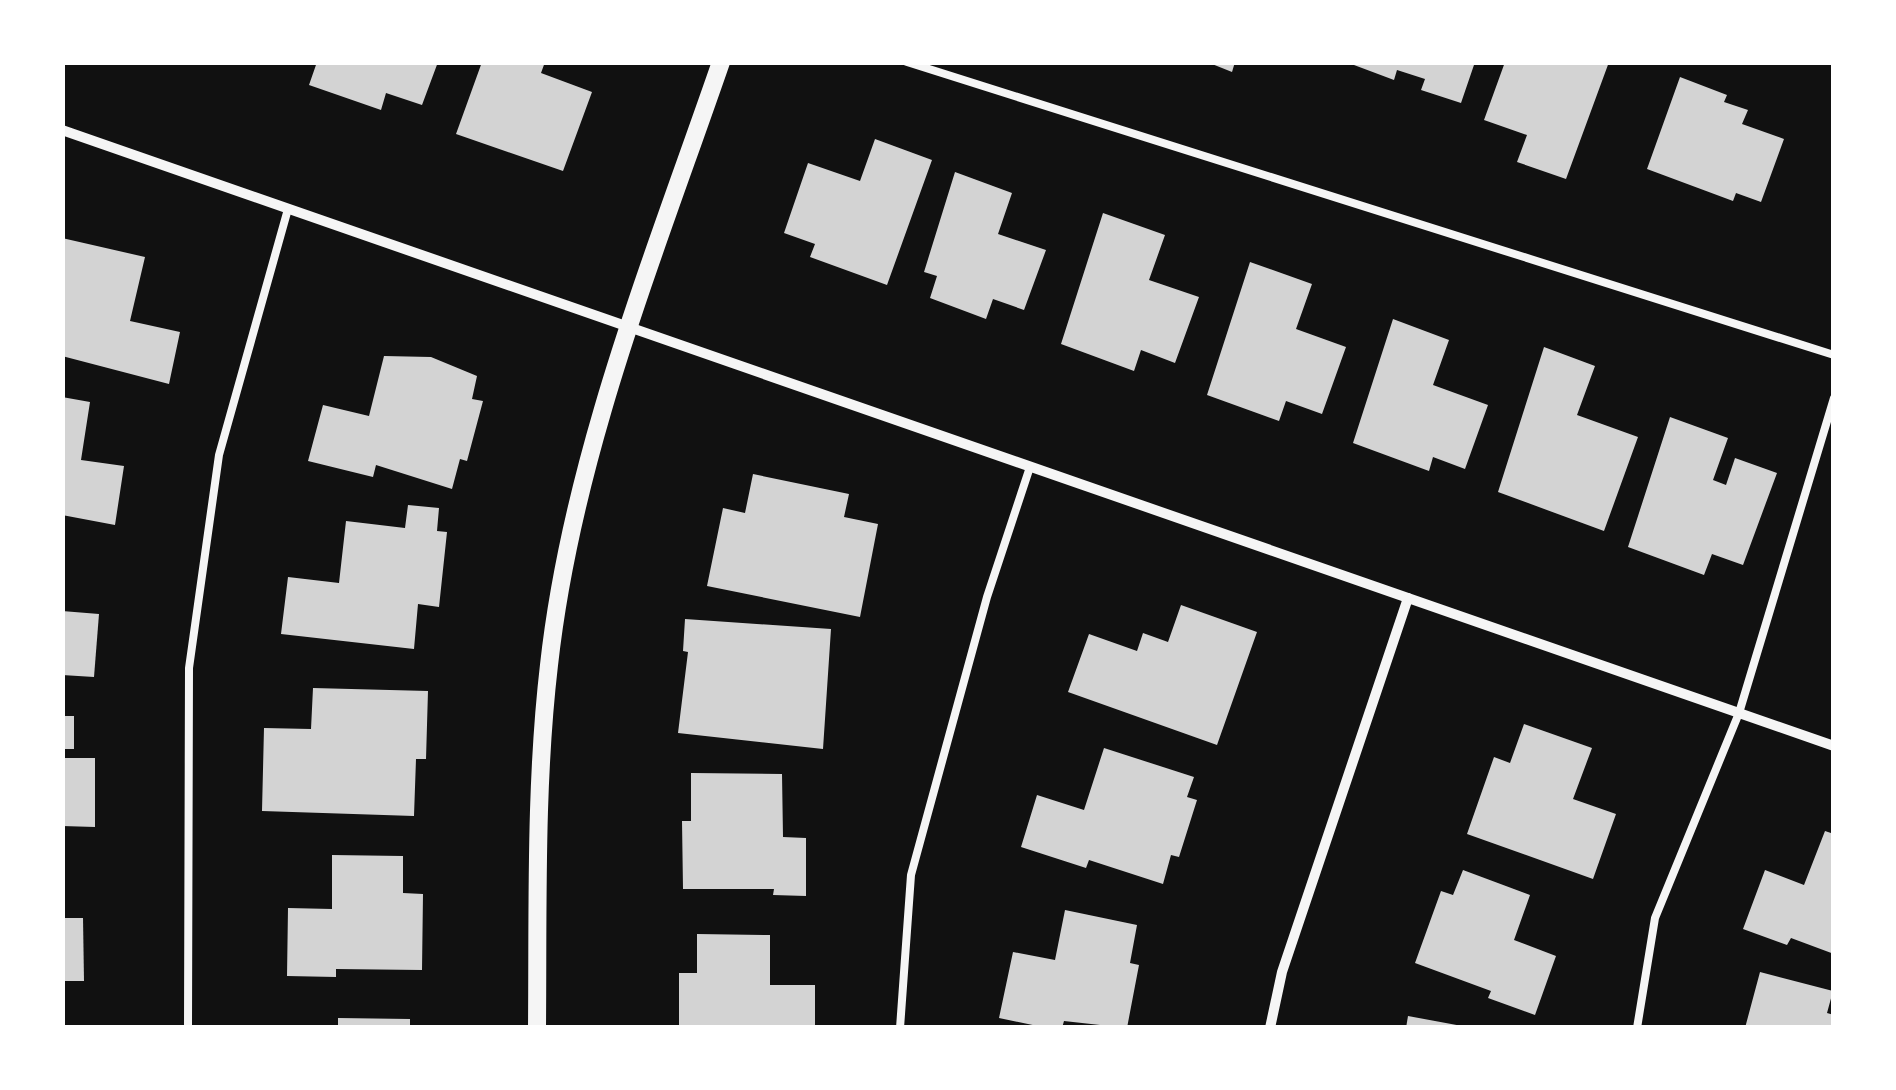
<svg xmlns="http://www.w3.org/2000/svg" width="1896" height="1090" font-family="'Archivo Narrow',sans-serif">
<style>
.building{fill:#d3d3d3}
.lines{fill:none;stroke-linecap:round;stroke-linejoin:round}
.service{stroke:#f5f5f5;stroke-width:8}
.minor{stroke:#f5f5f5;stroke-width:10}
.tertiary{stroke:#f5f5f5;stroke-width:18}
</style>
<rect width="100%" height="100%" fill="#111"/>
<g class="building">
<path d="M317 62H438L422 105 386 93 381 110 309 85Z"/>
<path d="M482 62H545L541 73 592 92 563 171 456 134Z"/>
<path d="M1207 62H1235L1232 72Z"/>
<path d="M1346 62H1475L1461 103 1421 90 1425 79 1397 70 1394 80Z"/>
<path d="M1505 62H1609L1566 179 1517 162 1527 135 1484 120Z"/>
<path d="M1680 77 1727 95 1724 102 1748 110 1742 124 1784 139 1761 202 1736 193 1733 201 1647 169Z"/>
<path d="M875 139 932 160 887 285 810 257 815 244 784 233 808 163 860 181Z"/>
<path d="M955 172 1012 193 998 234 1046 250 1024 310 993 299 986 319 930 298 937 276 924 272Z"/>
<path d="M1103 213 1165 235 1149 280 1199 297 1175 363 1141 350 1134 371 1061 344Z"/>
<path d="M62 238 145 257 130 321 180 332 169 384 62 356Z"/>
<path d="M1250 262 1312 284 1296 329 1346 347 1322 414 1286 401 1279 421 1207 395Z"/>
<path d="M1393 319 1449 340 1433 385 1488 405 1465 469 1433 457 1429 471 1353 443Z"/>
<path d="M1544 347 1595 366 1577 415 1638 437 1604 531 1498 492Z"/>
<path d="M384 356 431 357 477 376 472 399 483 401 467 461 460 459 452 489 376 465 373 477 308 461 323 405 369 416Z"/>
<path d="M62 397 90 402 81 460 124 466 115 525 62 515Z"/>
<path d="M1670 417 1728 438 1713 480 1726 485 1735 458 1777 473 1743 565 1712 554 1704 575 1628 547Z"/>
<path d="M753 474 849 494 844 517 878 524 860 617 707 586 723 508 745 513Z"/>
<path d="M408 505 439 508 437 531 447 532 439 607 418 604 414 649 281 634 288 577 339 583 346 521 405 528Z"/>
<path d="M1181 605 1257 632 1217 745 1068 692 1089 634 1137 651 1143 633 1168 642Z"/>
<path d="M62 611 99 614 94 677 62 675Z"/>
<path d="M685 619 831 629 823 749 678 733 688 652 683 651Z"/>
<path d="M313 688 428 691 426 759H416L414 816 262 811 264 728 311 729Z"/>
<rect x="62" y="716" width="12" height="33"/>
<path d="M1524 724 1592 748 1573 799 1616 814 1593 879 1467 834 1494 757 1510 763Z"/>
<path d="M1104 748 1194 777 1187 797 1197 800 1179 857 1171 855 1163 884 1089 860 1086 868 1021 847 1037 795 1084 810Z"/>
<path d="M62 758H95V827L62 826Z"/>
<path d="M691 773 782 774 783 837 806 838V896L773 895 774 889H683L682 821H691Z"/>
<path d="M1825 831 1834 834V954L1791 938 1787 945 1743 929 1765 870 1804 885Z"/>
<path d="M332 855 403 856V893L423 894 422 970 336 969V977L287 976 288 908 332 909Z"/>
<path d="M1463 870 1530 895 1514 940 1556 956 1535 1015 1488 998 1491 991 1415 963 1441 891 1453 895Z"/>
<path d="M1065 910 1137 925 1130 963 1139 965 1127 1028 1064 1021 1062 1028H1047L999 1018 1013 952 1055 960Z"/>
<path d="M62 918H83L84 981H62Z"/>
<path d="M697 934 770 935V985H815V1028H679V973H697Z"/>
<path d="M1760 972 1833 991 1827 1013 1834 1015V1028H1745Z"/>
<path d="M1408 1016 1462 1026V1028H1406Z"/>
<path d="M338 1018 410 1019V1028H338Z"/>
</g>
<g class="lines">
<g class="service">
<path d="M907 62 1834 355"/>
<path d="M188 1028 189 668 219 455 288 209"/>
<path d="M900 1028 911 875 987 597 1030 467"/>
<path d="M1637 1028 1655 918 1739 713 1834 398"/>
</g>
<g class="minor">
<path d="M62 130 1834 746"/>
<path d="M1270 1028 1282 972 1408 598"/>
</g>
<path class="tertiary" d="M537 1028C538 907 535 785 549 665 572 457 653 259 721 62"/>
</g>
<rect width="1896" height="1090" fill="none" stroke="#ffffff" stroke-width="130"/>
</svg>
